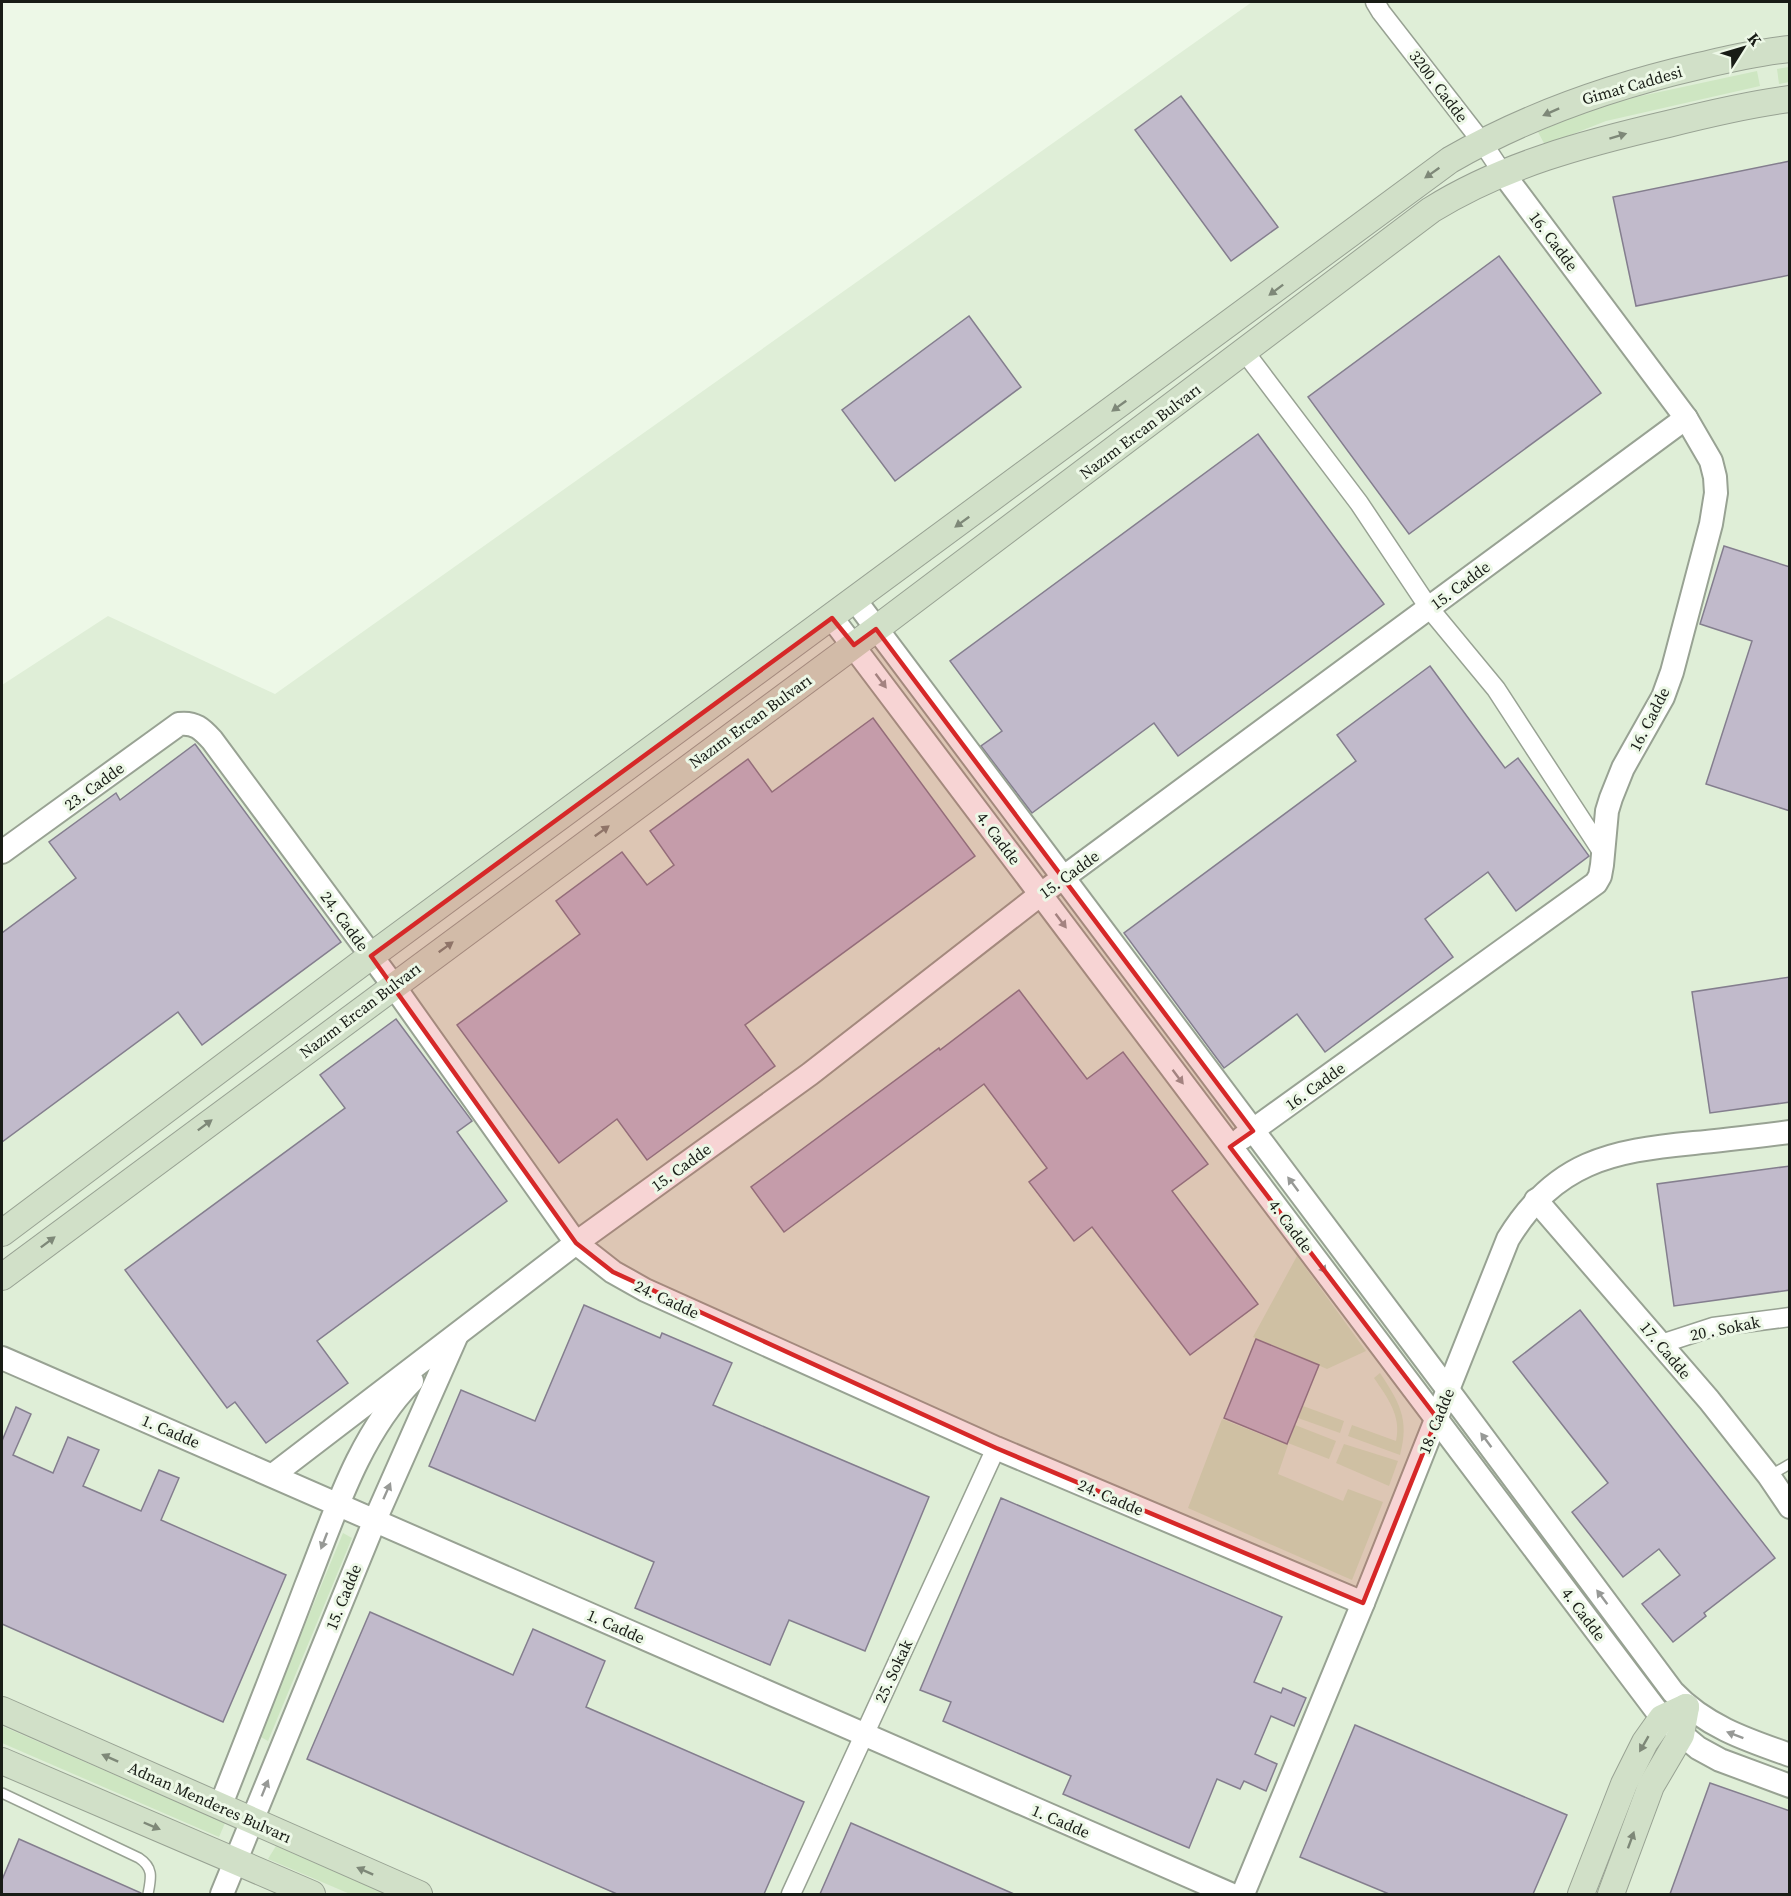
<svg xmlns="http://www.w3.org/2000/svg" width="1791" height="1896" font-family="'Source Serif 4',serif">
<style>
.built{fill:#dfeed7}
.green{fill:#cee6c2}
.building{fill:#c1bacb;stroke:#847e8e;stroke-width:1.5}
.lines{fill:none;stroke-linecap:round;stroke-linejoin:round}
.service-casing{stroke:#98a293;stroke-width:12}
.minor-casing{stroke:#98a293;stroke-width:21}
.tertiary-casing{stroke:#98a293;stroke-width:26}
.secondary-casing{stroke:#98a293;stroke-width:28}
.service{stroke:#fff;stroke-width:9}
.minor{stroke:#fff;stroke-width:18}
.tertiary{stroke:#fff;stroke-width:22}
.secondary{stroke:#d1e0c8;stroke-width:26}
.oneway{fill:#7e8878}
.oneway2{fill:#979996}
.marked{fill:#d62828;fill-opacity:0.2;stroke:#d62828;stroke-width:4.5;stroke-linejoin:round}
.labels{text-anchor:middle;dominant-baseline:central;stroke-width:6;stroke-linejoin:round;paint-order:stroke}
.street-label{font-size:16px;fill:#181c16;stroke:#edf8e7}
</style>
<rect width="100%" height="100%" fill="#edf8e7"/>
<path class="built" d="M1252 2H1789V1894H2V685L108 616 275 694Z"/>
<g class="green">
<path d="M1789 67V82L1779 84 1777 69Z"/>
<path d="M1757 71 1760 86 1606 121 1545 145 1538 132 1599 105Z"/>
<path d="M1297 1256 1366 1351 1327 1369 1253 1337Z"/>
<path d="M1380 1373C1399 1402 1410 1419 1400 1455L1348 1436 1352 1425 1396 1441C1402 1416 1387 1397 1374 1378Z"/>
<path d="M1303 1406 1344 1421 1340 1433 1298 1418Z"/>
<path d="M1222 1419 1288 1445 1278 1474 1343 1501 1348 1489 1383 1502 1352 1580 1188 1508Z"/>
<path d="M1295 1425 1336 1441 1329 1459 1288 1443Z"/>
<path d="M1344 1444 1398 1461 1389 1486 1336 1463Z"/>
<path d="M343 1533 352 1538 268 1741 259 1736Z"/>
<path d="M2 1726 225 1823 219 1837 2 1743Z"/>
<path d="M276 1846 386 1894H350L268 1859Z"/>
</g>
<g class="building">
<path d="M1181 96 1278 227 1231 261 1135 130Z"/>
<path d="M1790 161V275L1636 306 1613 197Z"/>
<path d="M1499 256 1601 393 1409 534 1308 397Z"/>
<path d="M969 316 1021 387 895 481 842 410Z"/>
<path d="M1258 434 1384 604 1178 756 1154 723 1032 813 981 746 1002 731 950 661Z"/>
<path d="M1724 546 1790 567V811L1706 784 1752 641 1700 624Z"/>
<path d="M1430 666 1505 768 1518 758 1589 856 1516 911 1488 872 1425 919 1453 957 1325 1052 1297 1014 1224 1068 1124 933 1356 761 1337 735Z"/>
<path d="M873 718 975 856 745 1025 775 1066 647 1160 617 1119 559 1163 457 1025 580 934 556 901 622 852 647 885 674 865 650 831 748 759 772 792Z"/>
<path d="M195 744 341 942 202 1045 178 1012 2 1142V933L76 878 49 842 116 793 120 800Z"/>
<path d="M1790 977V1102L1710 1113 1692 992Z"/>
<path d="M1019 990 1087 1079 1123 1052 1208 1164 1172 1191 1258 1304 1190 1355 1092 1227 1074 1241 1029 1182 1047 1168 984 1084 784 1232 751 1187 939 1048 940 1050Z"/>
<path d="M396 1019 472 1121 457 1132 507 1201 317 1341 348 1383 266 1443 235 1402 227 1408 125 1270 345 1108 320 1075Z"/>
<path d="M1790 1166V1290L1674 1306 1657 1184Z"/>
<path d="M584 1305 660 1338 662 1333 732 1363 713 1405 929 1497 865 1651 789 1620 770 1665 635 1608 654 1562 429 1466 461 1390 535 1421Z"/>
<path d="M1580 1310 1775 1558 1704 1613 1706 1616 1673 1642 1642 1604 1680 1575 1659 1549 1623 1577 1572 1512 1608 1483 1513 1362Z"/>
<path d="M1256 1339 1319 1365 1287 1444 1224 1418Z"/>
<path d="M16 1407 31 1414 13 1455 53 1473 68 1437 99 1450 83 1486 141 1511 159 1470 179 1478 161 1520 286 1575 223 1722 2 1624V1441Z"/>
<path d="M1001 1498 1282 1617 1254 1682 1281 1693 1283 1688 1306 1698 1294 1726 1271 1716 1255 1754 1277 1764 1266 1791 1244 1781 1240 1789 1217 1779 1189 1848 1063 1794 1071 1776 943 1721 951 1702 920 1690Z"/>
<path d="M370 1612 513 1675 533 1629 605 1661 586 1707 804 1802 764 1894H617L307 1759Z"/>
<path d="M1355 1725 1567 1815 1533 1894H1389L1300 1857Z"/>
<path d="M1710 1783 1790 1811V1894H1670Z"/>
<path d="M851 1823 1014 1894H820Z"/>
<path d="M19 1839 141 1893V1894H2V1880Z"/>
</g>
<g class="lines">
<g class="service-casing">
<g id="service">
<path d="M1769 1476 1790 1464"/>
<path d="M2 1793 139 1858C154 1868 151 1878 148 1894"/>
</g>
</g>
<g class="minor-casing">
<g id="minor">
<path d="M1375 2 1381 12 1482 142 1502 172"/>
<path d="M1244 351 1359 503 1429 608 1496 689 1603 853"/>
<path d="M1661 1344 1713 1327 1790 1317"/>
<path d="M791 1894 996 1448"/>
</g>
</g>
<g class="tertiary-casing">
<g id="tertiary">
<path d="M855 600 1448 1390 1673 1692C1705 1726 1747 1740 1790 1755"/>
<path d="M832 618 1662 1718 1698 1748 1720 1760 1790 1786"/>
<path d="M2 852 179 724C195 722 202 729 212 740L393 985 576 1243 613 1272 645 1290 996 1448 1363 1603"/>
<path d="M1242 1138 1596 883 1600 876 1602 865 1607 811 1611 798 1623 768 1663 697 1672 672 1711 524 1716 493 1715 477 1711 461 1686 418 1502 172"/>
<path d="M1536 1200 1709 1400 1769 1476 1790 1507"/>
<path d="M2 1358 1230 1894"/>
<path d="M273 1475 576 1243 810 1074 1041 894 1686 418"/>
<path d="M220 1807C249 1733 278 1660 306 1586 334 1516 358 1436 412 1381"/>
<path d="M222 1894 375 1520 456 1337"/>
<path d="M1243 1894 1363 1603 1508 1239C1555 1162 1610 1151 1694 1143 1726 1140 1758 1136 1790 1132"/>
</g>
</g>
<g class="secondary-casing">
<g id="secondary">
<path d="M2 1233 371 956 1450 160C1528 115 1612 86 1699 66 1729 59 1759 52 1790 49"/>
<path d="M2 1277 876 629 1431 210C1503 165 1586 143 1668 124 1708 114 1749 104 1790 99"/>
<path d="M2 1710 419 1894"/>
<path d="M2 1761 312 1894"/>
<path d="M1581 1894 1624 1784 1645 1742 1662 1718 1686 1707"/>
<path d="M1611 1894 1651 1786 1681 1735 1686 1707"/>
</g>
</g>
<use href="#service" class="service"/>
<use href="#minor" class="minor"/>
<use href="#tertiary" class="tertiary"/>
<use href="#secondary" class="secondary"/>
</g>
<defs><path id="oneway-solid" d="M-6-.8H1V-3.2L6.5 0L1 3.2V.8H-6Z" transform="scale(1.5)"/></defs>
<g class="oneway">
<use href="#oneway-solid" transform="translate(1551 112) rotate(156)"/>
<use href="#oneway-solid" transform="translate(1618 136) rotate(-17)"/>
<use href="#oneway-solid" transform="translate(1432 173) rotate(145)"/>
<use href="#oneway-solid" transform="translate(1276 290) rotate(143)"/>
<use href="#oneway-solid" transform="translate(1119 406) rotate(144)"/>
<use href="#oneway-solid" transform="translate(962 522) rotate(144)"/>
<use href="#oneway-solid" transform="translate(602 831) rotate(-36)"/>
<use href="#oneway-solid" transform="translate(446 947) rotate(-36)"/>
<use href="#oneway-solid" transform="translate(205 1125) rotate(-37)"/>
<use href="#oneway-solid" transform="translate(48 1242) rotate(-37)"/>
<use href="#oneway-solid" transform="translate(1644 1744) rotate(120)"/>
<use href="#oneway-solid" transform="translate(110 1758) rotate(-156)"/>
<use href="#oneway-solid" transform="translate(152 1826) rotate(23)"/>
<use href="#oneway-solid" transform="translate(1631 1840) rotate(-70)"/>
<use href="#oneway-solid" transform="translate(365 1871) rotate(-156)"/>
</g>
<g class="oneway2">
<use href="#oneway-solid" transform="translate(881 681) rotate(53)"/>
<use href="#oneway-solid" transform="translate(1061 921) rotate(53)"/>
<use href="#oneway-solid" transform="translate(1178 1077) rotate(53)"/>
<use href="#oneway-solid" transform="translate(1293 1184) rotate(-127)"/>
<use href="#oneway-solid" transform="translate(1321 1266) rotate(53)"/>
<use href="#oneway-solid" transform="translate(1486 1440) rotate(-127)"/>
<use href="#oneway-solid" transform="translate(387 1491) rotate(-66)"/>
<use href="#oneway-solid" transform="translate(324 1541) rotate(111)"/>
<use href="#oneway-solid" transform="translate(1602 1597) rotate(-127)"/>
<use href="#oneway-solid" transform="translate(1735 1735) rotate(-159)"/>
<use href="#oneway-solid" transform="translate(265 1788) rotate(-68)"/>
</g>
<path class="marked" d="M832 618 854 645 876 629 1253 1131 1230 1147 1437 1418 1363 1603 996 1448 613 1272 576 1243 371 956Z"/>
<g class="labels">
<g class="street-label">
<text transform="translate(1632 85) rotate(-16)">Gimat Caddesi</text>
<text transform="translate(1439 86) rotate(53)">3200. Cadde</text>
<text transform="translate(1554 241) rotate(53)">16. Cadde</text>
<text transform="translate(1140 431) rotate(-37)">Nazım Ercan Bulvarı</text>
<text transform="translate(1460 585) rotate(-37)">15. Cadde</text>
<text transform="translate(1649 719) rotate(-63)">16. Cadde</text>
<text transform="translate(750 721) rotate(-36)">Nazım Ercan Bulvarı</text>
<text transform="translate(94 786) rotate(-36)">23. Cadde</text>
<text transform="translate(999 838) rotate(53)">4. Cadde</text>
<text transform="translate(1069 874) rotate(-36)">15. Cadde</text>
<text transform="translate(345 921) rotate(54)">24. Cadde</text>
<text transform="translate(360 1010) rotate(-37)">Nazım Ercan Bulvarı</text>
<text transform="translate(1315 1086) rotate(-36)">16. Cadde</text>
<text transform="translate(681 1167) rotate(-36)">15. Cadde</text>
<text transform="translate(1291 1226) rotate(53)">4. Cadde</text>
<text transform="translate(667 1299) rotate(25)">24. Cadde</text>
<text transform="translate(1725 1328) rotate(-11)">20 . Sokak</text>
<text transform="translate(1666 1350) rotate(50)">17. Cadde</text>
<text transform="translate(1436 1421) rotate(-68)">18. Cadde</text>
<text transform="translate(171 1431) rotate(23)">1. Cadde</text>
<text transform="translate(1111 1497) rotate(23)">24. Cadde</text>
<text transform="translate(343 1597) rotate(-68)">15. Cadde</text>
<text transform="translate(1584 1614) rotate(53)">4. Cadde</text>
<text transform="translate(616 1626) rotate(24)">1. Cadde</text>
<text transform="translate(893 1671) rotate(-65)">25. Sokak</text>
<text transform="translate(210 1802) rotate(24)">Adnan Menderes Bulvarı</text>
<text transform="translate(1061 1821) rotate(23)">1. Cadde</text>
</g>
</g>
<rect width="1791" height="1896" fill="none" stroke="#181c16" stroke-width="6"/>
<g transform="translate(1743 48) rotate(53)" stroke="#edf8e7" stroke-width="4.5" paint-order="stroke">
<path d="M0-4.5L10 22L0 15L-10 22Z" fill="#181c16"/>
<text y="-9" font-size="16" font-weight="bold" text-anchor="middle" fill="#181c16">K</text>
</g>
</svg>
